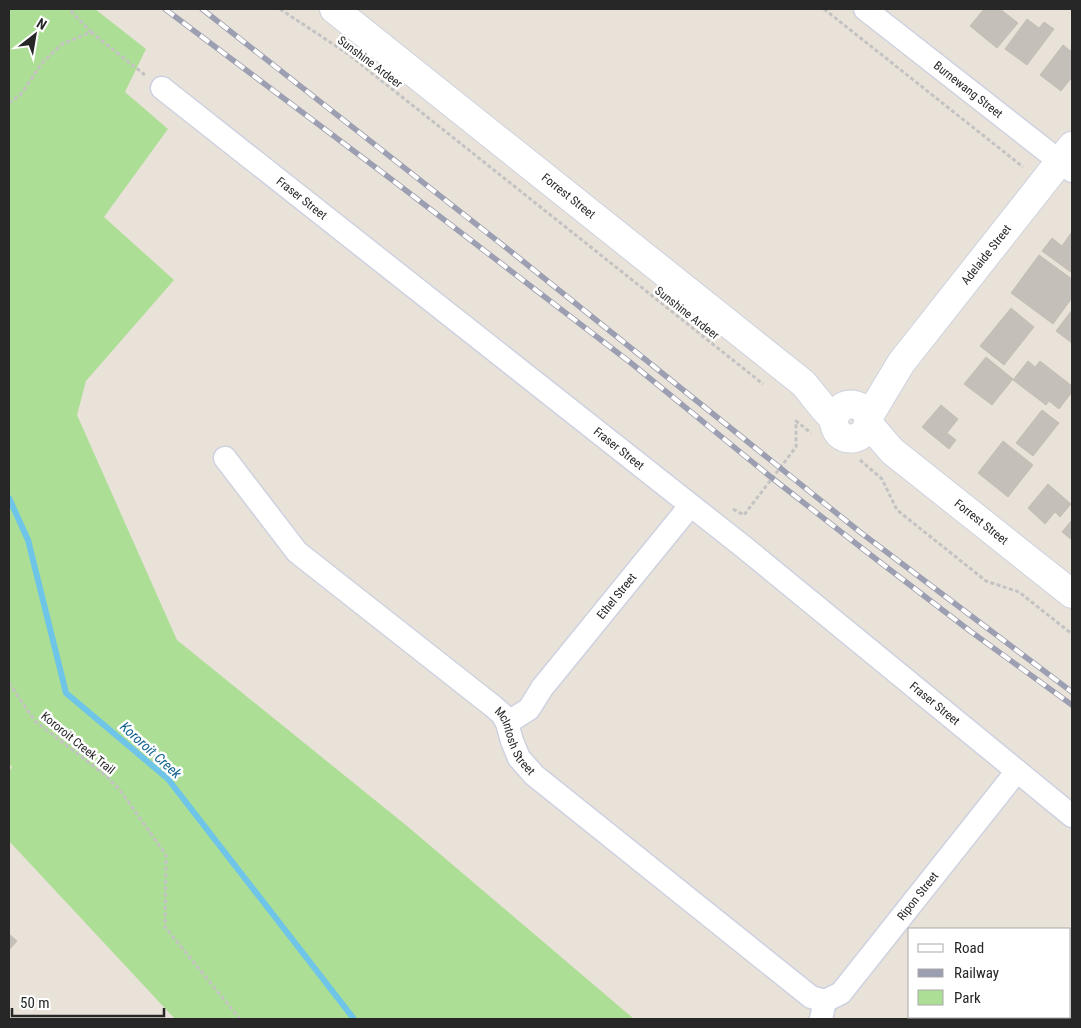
<svg xmlns="http://www.w3.org/2000/svg" width="1081" height="1028" font-family="'Roboto Condensed',sans-serif">
<style>
.green{fill:#adde96}
.lines{fill:none;stroke-linecap:round;stroke-linejoin:round}
.stream{stroke:#6ec5e8;stroke-width:6}
.building{fill:#c4bfb8;stroke:#c4beb3}
.minor-casing{stroke:#ced1e0;stroke-width:25}
.tertiary-casing{stroke:#ced1e0;stroke-width:30}
.path{stroke:#c3c3c3;stroke-width:3;stroke-dasharray:4 2.5;stroke-linecap:butt}
.minor{stroke:#fff;stroke-width:22}
.tertiary{stroke:#fff;stroke-width:28}
.rail-casing{stroke:#9c9eb1;stroke-width:5.5}
.rail{stroke:#fff;stroke-width:4;stroke-dasharray:11;stroke-linecap:butt}
.labels{text-anchor:middle;dominant-baseline:central;stroke-width:5;stroke-linejoin:round;paint-order:stroke}
.street-label{font-size:12px;fill:#272727;stroke:#fff}
.water-label{font-size:14px;font-style:italic;fill:#12628f;stroke:#fff}
</style>
<rect width="100%" height="100%" fill="#e9e2d8"/>
<path class="green" d="M9 9H95L146 49 125 92 168 129 104 217 174 280 86 381 77 415 177 640 407 826 634 1019H175L9 841V772L12 767 9 764Z"/>
<g class="lines">
<path class="stream" d="M9 498 28 540 66 693 168 779 354 1019"/>
</g>
<g class="building">
<path d="M984 9H1000L1018 23 997 48 970 26Z"/>
<path d="M1027 19 1039 28 1044 22 1054 29 1027 65 1005 49Z"/>
<path d="M1063 45 1072 52V77L1061 91 1040 75Z"/>
<path d="M1071 233 1072 234V273L1042 251 1052 238 1062 246Z"/>
<path d="M1039 255 1072 279V298L1053 324 1011 293Z"/>
<path d="M1011 308 1034 327 1004 365 980 346Z"/>
<path d="M1072 310V343L1056 331Z"/>
<path d="M986 357 1013 379 992 405 964 384Z"/>
<path d="M1028 361 1035 367 1040 361 1072 386V392L1059 409 1049 401 1046 405 1013 380Z"/>
<path d="M941 405 958 419 947 433 956 440 949 449 922 427Z"/>
<path d="M1042 410 1059 423 1033 456 1016 443Z"/>
<path d="M1003 441 1033 465 1008 497 978 473Z"/>
<path d="M1048 484 1071 504 1060 517 1055 512 1045 524 1028 508Z"/>
<path d="M1072 520V540L1062 532Z"/>
<path d="M9 934 17 941 9 950Z"/>
</g>
<g class="lines">
<g class="minor-casing">
<g id="minor">
<path id="s1" d="M865 9 1072 171"/>
<path id="s2" d="M162 88 745 548 1072 816"/>
<path id="s3" d="M225 458 297 552 494 707 502 714 507 723 512 741 519 758 534 775 811 997 825 1001"/>
<path id="s4" d="M507 723 529 709 542 688 690 506"/>
<path id="s5" d="M821 1019 825 1001 841 993 1017 771"/>
</g>
</g>
<g class="tertiary-casing">
<g id="tertiary">
<path id="s6" d="M334 9 803 383C811 392 818 402 826 411 828 413 832 417 833 420 835 425 834 429 839 434 848 442 863 439 867 427 875 405 840 393 834 420"/>
<path id="s7" d="M868 418 901 363 1072 146"/>
<path id="s8" d="M868 423 892 451 1072 594"/>
</g>
</g>
<g class="path">
<path d="M280 9 348 54 763 384"/>
<path d="M824 9 1023 167"/>
<path d="M91 32 145 75"/>
<path d="M9 103 21 94 43 62 62 44 91 32 69 9"/>
<path d="M860 460 882 479 897 510 986 581 1019 592 1072 634"/>
<path d="M733 509 744 515 796 447V421L811 433"/>
<path d="M9 683 35 721 105 775 120 790 166 855 165 927 240 1019"/>
</g>
<use href="#minor" class="minor"/>
<use href="#tertiary" class="tertiary"/>
<g class="rail-casing">
<g id="rail">
<path d="M165 9 391 179 631 363 772 478 872 556 970 631 1072 705"/>
<path d="M202 9 514 254 860 532 1072 692"/>
</g>
</g>
<use href="#rail" class="rail"/>
</g>
<g class="labels">
<g class="street-label">
<text transform="translate(370 62) rotate(37)">Sunshine Ardeer</text>
<text stroke="none"><textPath href="#s1" startOffset="131">Burnewang Street</textPath></text>
<text stroke="none"><textPath href="#s6" startOffset="300">Forrest Street</textPath></text>
<text stroke="none"><textPath href="#s2" startOffset="178">Fraser Street</textPath></text>
<text stroke="none"><textPath href="#s7" startOffset="202">Adelaide Street</textPath></text>
<text transform="translate(687 313) rotate(38)">Sunshine Ardeer</text>
<text stroke="none"><textPath href="#s2" startOffset="582">Fraser Street</textPath></text>
<text stroke="none"><textPath href="#s8" startOffset="151">Forrest Street</textPath></text>
<text stroke="none"><textPath href="#s4" startOffset="169">Ethel Street</textPath></text>
<text stroke="none"><textPath href="#s2" startOffset="988">Fraser Street</textPath></text>
<text stroke="none"><textPath href="#s3" startOffset="410">McIntosh Street</textPath></text>
<text transform="translate(78 743) rotate(39)">Kororoit Creek Trail</text>
<text stroke="none"><textPath href="#s5" startOffset="160">Ripon Street</textPath></text>
</g>
<g class="water-label">
<text transform="translate(151 750) rotate(42)">Kororoit Creek</text>
</g>
</g>
<rect width="1081" height="1028" fill="none" stroke="#272727" stroke-width="20"/>
<rect x="908" y="928" width="162" height="90" fill="#ffffff" stroke="#a9a9a9"/>
<rect x="918" y="944" width="25" height="8" fill="#ffffff" stroke="#a9a9a9"/>
<text x="954" y="953" font-size="15" fill="#272727">Road</text>
<rect x="918" y="969" width="25" height="8" fill="#9c9eb1" stroke="#a9a9a9"/>
<text x="954" y="978" font-size="15" fill="#272727">Railway</text>
<rect x="918" y="990" width="25" height="15" fill="#adde96" stroke="#a9a9a9"/>
<text x="954" y="1003" font-size="15" fill="#272727">Park</text>
<g transform="translate(35 35) rotate(31)" stroke="#ffffff" stroke-width="4" paint-order="stroke">
<path d="M0-4L9 19L0 12L-9 19Z" fill="#272727"/>
<text y="-8" font-size="14" font-weight="bold" text-anchor="middle" fill="#272727">N</text>
</g>
<path d="M12 1008v8h152v-8" fill="none" stroke="#272727" stroke-width="2.5"/>
<text x="20" y="1008" font-size="15" fill="#272727" stroke="#ffffff" stroke-width="4" paint-order="stroke">50 m</text>
</svg>
